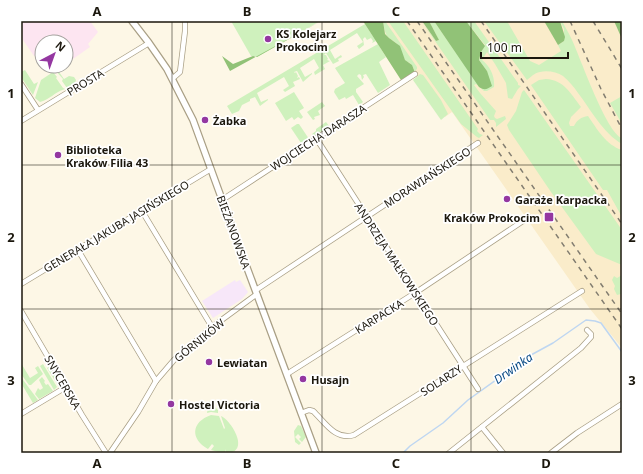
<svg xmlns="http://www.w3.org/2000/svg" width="643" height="474" font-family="'Noto Sans',sans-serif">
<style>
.commercial{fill:#f7e7f9}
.built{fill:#faecca}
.education{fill:#fde5f1}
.green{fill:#cff1bd}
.forest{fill:#91c277}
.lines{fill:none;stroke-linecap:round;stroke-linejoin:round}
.stream{stroke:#bed6f1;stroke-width:1.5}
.minor-casing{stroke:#a99f85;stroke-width:6}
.tertiary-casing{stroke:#a99f85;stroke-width:8}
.minor{stroke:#fff;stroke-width:4.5}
.tertiary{stroke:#fff;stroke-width:5.5}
.rail{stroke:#827d70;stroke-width:1.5;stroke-dasharray:5 5;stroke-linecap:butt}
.grid{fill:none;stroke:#1b170d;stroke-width:1;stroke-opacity:0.55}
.poi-dot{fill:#9437a1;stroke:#fff;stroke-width:1.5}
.labels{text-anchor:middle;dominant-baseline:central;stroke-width:3.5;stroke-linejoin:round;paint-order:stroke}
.poi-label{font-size:11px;font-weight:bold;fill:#1b170d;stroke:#fff;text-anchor:start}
.street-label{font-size:11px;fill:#1b170d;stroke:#fff}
.water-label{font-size:12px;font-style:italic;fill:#084984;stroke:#fff}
.neatline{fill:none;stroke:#1b170d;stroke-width:1.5}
.grid-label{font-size:13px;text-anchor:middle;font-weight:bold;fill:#1b170d}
</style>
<rect width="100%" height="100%" fill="#fdf7e6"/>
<path class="commercial" d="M235 280 236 282 240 280 248 292 242 299 213 318 202 301Z"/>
<path class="built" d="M363 21H622V348L590 309 452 112 445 117 414 72 401 80Z"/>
<path class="education" d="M21 21H90L98 32 88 44 90 47 73 59 66 61V42H42V51L34 56 21 37Z"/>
<g class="green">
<path d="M231 21H320L257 57 255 56H251Z"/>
<path d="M383 21H385L417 67V69L414 72V69L410 63C402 61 403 51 398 45 395 41 388 39 386 34 384 30 384 25 383 21Z"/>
<path d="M388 21H403L478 129 477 131 480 134 483 135 479 138 477 137 461 124Z"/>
<path d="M421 21 436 41 439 40 429 21H434L470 73 482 89 487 71 479 60 481 52 485 45 466 21H474L518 83V85L521 86 518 89 512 99 508 98 506 83 495 64 487 52 482 60C490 66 495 76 494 87L487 91H484L476 84 474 85 480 93 496 111 494 116 495 118 497 119 505 116 506 119 496 127V123L494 120H490Z"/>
<path d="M484 21H507L530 61 539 65 561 51 558 45 564 41V29L560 21H562C565 27 569 33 572 40 580 57 607 134 622 138V144C603 133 591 110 578 93 574 87 569 81 563 76 557 72 547 70 540 72 534 73 531 77 527 80Z"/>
<path d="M365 24 376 41 372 43 373 41 371 38 367 40 365 37 363 39 364 45 359 49 357 46 363 42 357 33 330 50 335 59 341 55 342 57 338 59 339 61 333 64 326 53 324 55H326L328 59 327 60 330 61 323 65 325 69 315 75 314 72 319 68 314 59 300 68 305 77 312 73V74L303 82 297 71 294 72 295 73 296 72 298 76 297 78 299 77 300 79 293 82 295 86 285 92 283 90 289 86 284 77 257 93 261 102 268 99V100L260 106 255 97 250 99V101L242 105 239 111 232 114 227 106Z"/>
<path d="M378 44 386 57 379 62 390 85 378 93 366 74 363 75 364 77 362 80 361 75 359 74 357 76 364 84 356 89V92L363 102 359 105 353 95 346 99 345 97 339 100 334 92 335 89 345 83 335 68Z"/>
<path d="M57 69 64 79 69 76 74 77 76 80 75 83 67 88 62 81 63 79 55 70Z"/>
<path d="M25 70 34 84 38 82 33 95 21 77V72Z"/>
<path d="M53 72 57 77 56 78 63 88 65 89C53 93 51 99 40 102L35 98 41 80Z"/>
<path d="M420 74 423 75 441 100 448 114 441 120 413 80Z"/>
<path d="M546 79C564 80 571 94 581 107L571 117 569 123 570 126H574C577 120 581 117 588 116 597 129 606 145 622 150V217L607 190H603L531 85 539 80Z"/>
<path d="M524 90 622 230V265L596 254 551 192 509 130 507 125 516 111 522 92Z"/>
<path d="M294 92 304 108 299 111 303 117 301 119 298 117 294 120 292 117 286 121 275 103Z"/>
<path d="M622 96V124L610 103Z"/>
<path d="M322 102 325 106 318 111 320 115 314 117 315 119 313 120 307 112Z"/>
<path d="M326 122 329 126 313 137 312 134 316 131V129Z"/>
<path d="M297 124H299L309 139 301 143 291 128Z"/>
<path d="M622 275V295L621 294 617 295 614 289 615 286 612 280 614 276 617 278Z"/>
<path d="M21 363 30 378 38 373 35 368 38 366 43 374 31 385H29L21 374Z"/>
<path d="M43 364 57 387 54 390 40 366Z"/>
<path d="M51 366 59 380V387L47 368Z"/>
<path d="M21 377 38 400 33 403 21 383Z"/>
<path d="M42 377 45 381 44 382 46 385 48 384 53 391 39 399 35 394 38 388 40 390 43 388 39 380Z"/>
<path d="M209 401 218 410V413L211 412 207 413Z"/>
<path d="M211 415 219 416 224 429 225 428 221 416C232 421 251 453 226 453L225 449V453H223L211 450 214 446 212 444 208 449C190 439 191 422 211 415Z"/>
<path d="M298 425 301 426 306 437 302 442 299 439 301 437 298 434 295 437 301 443 299 445 295 442 294 431Z"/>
</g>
<g class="forest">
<path d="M321 21 230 71 222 56 233 64 253 56 257 57Z"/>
<path d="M363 21H383L385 34 389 38 400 46 405 60 412 65 414 70V72L401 80Z"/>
<path d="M422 21H429L439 40 436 41Z"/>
<path d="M434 21H466L485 46 481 52 479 60 487 71 492 86C487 89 485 91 479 87Z"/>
<path d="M544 21H560L565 37 564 41 558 45Z"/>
<path d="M614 21H622V39Z"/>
</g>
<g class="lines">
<path class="stream" d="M403 453 410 446 443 423 468 400 531 355 553 343 586 320 595 321 601 323 622 352"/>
<g class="minor-casing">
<g id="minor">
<path d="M172 79 180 72 185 31V21"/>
<path d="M21 84 38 110"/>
<path d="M21 121 149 43"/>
<path d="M316 138 478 389"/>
<path d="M222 200 415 74"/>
<path d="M142 211 212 327"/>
<path d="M78 250 156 381"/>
<path d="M21 284 211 169"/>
<path d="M256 290 478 143"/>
<path d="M21 311 82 415 106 453"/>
<path d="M287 374 415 293 529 217"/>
<path d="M301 413 309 410 313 411C324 421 335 441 354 435L582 291"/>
<path d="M21 414 66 387"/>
<path d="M482 427 503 453"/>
<path d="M110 453 138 412 156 381 174 360 212 327 257 294"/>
<path d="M449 453 581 348 591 337V334L587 330"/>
<path d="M551 453 577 433 622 404"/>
</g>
</g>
<g class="tertiary-casing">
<path id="tertiary" d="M132 21 149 43 167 69 193 120 240 249 316 453"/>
</g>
<use href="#minor" class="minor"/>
<use href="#tertiary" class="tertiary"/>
<g class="rail">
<path d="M407 21 622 329"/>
<path d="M417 21 622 314"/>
<path d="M481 21 622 224"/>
<path d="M570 21 601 89 622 129"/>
<path d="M593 21 622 69"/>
</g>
</g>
<path class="grid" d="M172 21V453M322 21V453M471 21V453M21 165H622M21 309H622"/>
<g class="poi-dot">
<circle cx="268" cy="39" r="4"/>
<circle cx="205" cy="120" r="4"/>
<circle cx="58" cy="155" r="4"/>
<circle cx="507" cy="199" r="4"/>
<rect x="544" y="212" width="10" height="10" rx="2"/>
<circle cx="209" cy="362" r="4"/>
<circle cx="303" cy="379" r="4"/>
<circle cx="171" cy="404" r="4"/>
</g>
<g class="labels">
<g class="poi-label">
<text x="276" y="33">KS Kolejarz<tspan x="276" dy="13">Prokocim</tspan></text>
<text x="213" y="120">Żabka</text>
<text x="66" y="149">Biblioteka<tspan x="66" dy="13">Kraków Filia 43</tspan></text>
<text x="515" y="199">Garaże Karpacka</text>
<text x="540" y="217" text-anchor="end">Kraków Prokocim</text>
<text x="217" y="362">Lewiatan</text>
<text x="311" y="379">Husajn</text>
<text x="179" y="404">Hostel Victoria</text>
</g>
<g class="street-label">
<text transform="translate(85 82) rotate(-31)">PROSTA</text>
<text transform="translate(318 137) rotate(-33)">WOJCIECHA DARASZA</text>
<text transform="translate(427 177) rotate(-33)">MORAWIAŃSKIEGO</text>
<text transform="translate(116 226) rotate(-31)">GENERAŁA JAKUBA JASIŃSKIEGO</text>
<text transform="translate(234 232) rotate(70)">BIEŻANOWSKA</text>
<text transform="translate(397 264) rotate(57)">ANDRZEJA MAŁKOWSKIEGO</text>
<text transform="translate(379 316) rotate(-32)">KARPACKA</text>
<text transform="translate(199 340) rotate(-39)">GÓRNIKÓW</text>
<text transform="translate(441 380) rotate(-33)">SOLARZY</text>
<text transform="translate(63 382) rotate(60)">SNYCERSKA</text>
</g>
<g class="water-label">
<text transform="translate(513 368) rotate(-35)">Drwinka</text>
</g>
</g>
<rect width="643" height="474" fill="none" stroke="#ffffff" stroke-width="44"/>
<g transform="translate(54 54) rotate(41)"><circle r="19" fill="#ffffff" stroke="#a4a29e"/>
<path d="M0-3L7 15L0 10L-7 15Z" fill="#9437a1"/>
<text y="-6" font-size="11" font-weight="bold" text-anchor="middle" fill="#1b170d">N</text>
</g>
<path d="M481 52v6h87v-6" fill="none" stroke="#1b170d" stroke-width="2"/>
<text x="487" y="52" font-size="12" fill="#1b170d" stroke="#ffffff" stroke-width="3" paint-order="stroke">100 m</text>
<rect x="22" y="22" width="599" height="430" class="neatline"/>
<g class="grid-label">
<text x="97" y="16">A</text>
<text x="247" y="16">B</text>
<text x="396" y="16">C</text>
<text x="546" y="16">D</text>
<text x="11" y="98">1</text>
<text x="632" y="98">1</text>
<text x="11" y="242">2</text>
<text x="632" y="242">2</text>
<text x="11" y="385">3</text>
<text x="632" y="385">3</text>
<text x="97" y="468">A</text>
<text x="247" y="468">B</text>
<text x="396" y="468">C</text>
<text x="546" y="468">D</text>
</g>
</svg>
